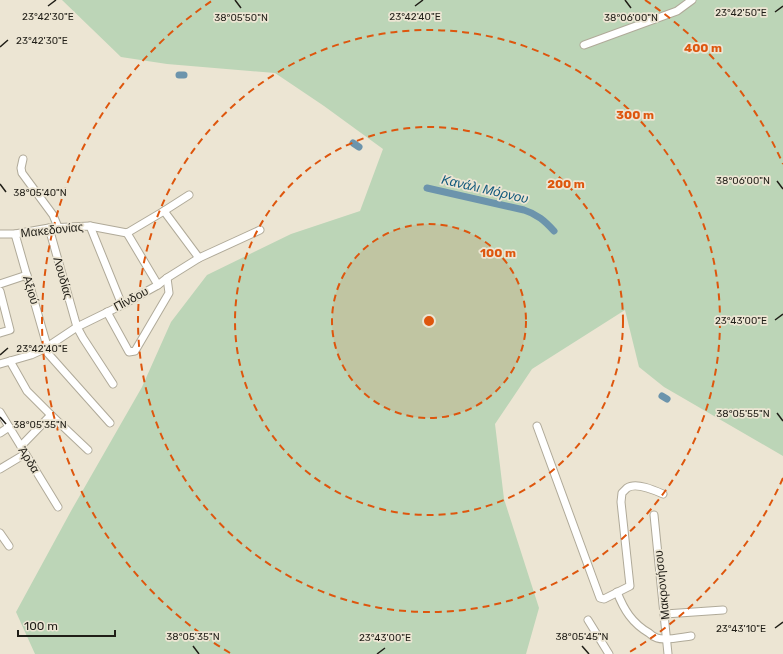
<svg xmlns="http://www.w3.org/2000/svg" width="783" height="654" font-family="Rubik,sans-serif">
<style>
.green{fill:#bcd5b7}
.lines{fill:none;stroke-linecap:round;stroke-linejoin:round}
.canal{stroke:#6c94ac;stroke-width:7}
.minor-casing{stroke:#b0aa99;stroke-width:9}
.minor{stroke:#fff;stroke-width:7}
.ticks{fill:none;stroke:#201e17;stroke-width:1.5}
.ring{fill:none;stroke:#de560d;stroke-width:2;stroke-dasharray:7 5}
.labels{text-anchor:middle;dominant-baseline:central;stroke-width:3.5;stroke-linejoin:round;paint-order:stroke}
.street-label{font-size:12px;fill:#201e17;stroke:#ece5d3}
.water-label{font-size:13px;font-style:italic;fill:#11597c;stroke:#ece5d3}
.ticks-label{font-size:10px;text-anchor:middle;fill:#201e17;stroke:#ece5d3;stroke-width:3.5;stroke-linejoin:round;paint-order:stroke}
.centre{fill:#de560d;stroke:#ece5d3;stroke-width:2}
.ring-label{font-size:12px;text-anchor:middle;font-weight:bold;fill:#de560d;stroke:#ece5d3;stroke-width:3.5;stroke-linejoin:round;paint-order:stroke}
</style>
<rect width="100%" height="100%" fill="#ece5d3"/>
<path class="green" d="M62 0H783V456L664 387 639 367 625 310 532 369 495 424 504 499 539 608 526 654H35L16 612 71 511 142 387 171 322 207 275 291 234 360 211 383 149 324 106 275 73 167 64 121 57Z"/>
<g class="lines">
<g class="canal">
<path d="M179 75H184"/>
<path d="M353 143 359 147"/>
<path d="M427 188 524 210C537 214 545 221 554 231"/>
<path d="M662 396 667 399"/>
</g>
<g class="minor-casing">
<g id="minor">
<path d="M584 45 677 11 692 0"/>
<path d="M23 159 21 168 22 173 53 215 58 227"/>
<path d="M164 211 199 258"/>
<path d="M90 226 122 305"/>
<path d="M49 228 77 327 83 338 113 384"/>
<path d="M127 233 158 285"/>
<path d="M0 234H15L49 228 90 226 127 233 164 211 189 195"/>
<path d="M15 234 47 346"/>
<path d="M0 284 27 275"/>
<path d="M0 291 10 330 0 333"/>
<path d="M107 312 129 352 135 351 169 293 167 278"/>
<path d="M44 349 110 423"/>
<path d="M10 361 27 391 51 415 88 450"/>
<path d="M0 364 31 355 44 349 77 327 122 305 158 285 167 278 199 258 260 230"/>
<path d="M0 412 58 507"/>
<path d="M537 426 600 598 604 599 630 586 621 502 622 493C624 491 625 490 627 488 636 482 654 490 663 494"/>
<path d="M0 433 9 427"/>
<path d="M21 446 51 415"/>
<path d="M0 469 25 454"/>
<path d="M654 515 668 654"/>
<path d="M0 533 9 546"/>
<path d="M617 592C624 610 632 623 649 633 651 635 654 637 657 638 665 641 682 637 691 636"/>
<path d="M665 614 723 610"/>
<path d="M588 620 609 654"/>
</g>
</g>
<use href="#minor" class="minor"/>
</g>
<path class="ticks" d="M235 0 241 8M625 0 631 8M48 6 56 0M415 6 423 0M775 12 783 6M0 47 8 40M777 181 783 189M0 184 6 192M775 320 783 314M0 355 8 348M777 413 783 421M0 417 6 424M775 628 783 622M193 646 199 654M582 646 589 654M377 654 385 648"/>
<circle cx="429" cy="321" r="97" fill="#de560d" fill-opacity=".12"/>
<g class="ring">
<circle cx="429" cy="321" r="97"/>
<circle cx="429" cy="321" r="194"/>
<circle cx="429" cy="321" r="291"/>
<path d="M783 478A387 387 0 0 1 628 653M230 653A387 387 0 0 1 213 0M645 0A387 387 0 0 1 783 164"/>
</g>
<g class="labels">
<g class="street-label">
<text transform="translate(52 230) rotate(-6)">Μακεδονίας</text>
<text transform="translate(63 278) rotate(74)">Λουδίας</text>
<text transform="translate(31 290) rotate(74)">Αξιού</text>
<text transform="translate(131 299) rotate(-28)">Πίνδου</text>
<text transform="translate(29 460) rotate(58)">Άρδα</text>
<text transform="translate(662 585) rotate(-96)">Μακρονήσου</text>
</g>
<g class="water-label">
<text transform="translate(485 189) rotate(13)">Κανάλι Μόρνου</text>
</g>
</g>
<g class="ticks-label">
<text x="741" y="16">23°42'50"E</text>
<text x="48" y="20">23°42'30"E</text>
<text x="415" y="20">23°42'40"E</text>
<text x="241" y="21">38°05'50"N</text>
<text x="631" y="21">38°06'00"N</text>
<text x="42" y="44">23°42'30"E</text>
<text x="743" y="184">38°06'00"N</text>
<text x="40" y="196">38°05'40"N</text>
<text x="741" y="324">23°43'00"E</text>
<text x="42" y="352">23°42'40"E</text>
<text x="743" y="417">38°05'55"N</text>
<text x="40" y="428">38°05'35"N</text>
<text x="741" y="632">23°43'10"E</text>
<text x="193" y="640">38°05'35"N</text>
<text x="582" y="640">38°05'45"N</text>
<text x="385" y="641">23°43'00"E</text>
</g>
<circle cx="429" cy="321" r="6" class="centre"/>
<g class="ring-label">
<text x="703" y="52">400 m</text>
<text x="635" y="119">300 m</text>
<text x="566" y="188">200 m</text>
<text x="498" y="257">100 m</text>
</g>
<path d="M18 630v6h97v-6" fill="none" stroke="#201e17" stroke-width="2"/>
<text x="24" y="630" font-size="12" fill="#201e17" stroke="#ece5d3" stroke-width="3" paint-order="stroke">100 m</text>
</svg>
